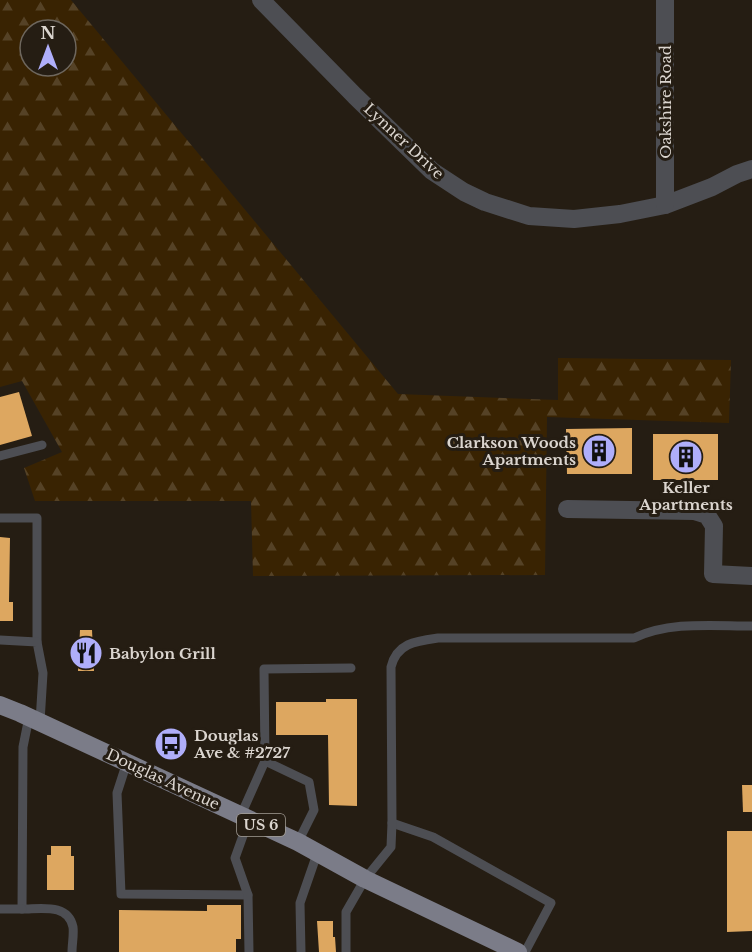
<svg xmlns="http://www.w3.org/2000/svg" width="752" height="952" font-family="'Libre Baskerville',serif">
<style>
.forest{fill:url(#forest-firs);fill-rule:evenodd}
.building{fill:#dda760}
.lines{fill:none;stroke-linecap:round;stroke-linejoin:round}
.lane{stroke:#4d4e53;stroke-width:9}
.street{stroke:#4d4e53;stroke-width:18}
.primary{stroke:#7b7c88;stroke-width:18}
.labels{text-anchor:middle;dominant-baseline:central;stroke-width:6;stroke-linejoin:round;paint-order:stroke}
.shield{fill:#251d13;stroke:#a49e97;stroke-width:1.5}
.shield-label{font-size:14px;font-weight:bold;fill:#dbd5cf}
.street-label{font-size:15px;fill:#dbd5cf;stroke:#251d13}
.poi-label{font-size:15px;font-weight:bold;fill:#dbd5cf;stroke:#251d13;text-anchor:start}
</style>
<defs>
<pattern id="forest-firs" width="22" height="20" patternUnits="userSpaceOnUse" patternTransform="scale(1.5)"><rect width="22" height="20" fill="#392302"/><path d="M5 1l3.5 6h-7zM16 11l3.5 6h-7z" fill="#554226"/></pattern>
</defs>
<rect width="100%" height="100%" fill="#251d13"/>
<path class="forest" d="M0 0H71L398 394 558 400V358L731 360 729 423 547 417 545 575 253 576 251 501H35L24 468 62 452 22 381 0 387ZM30 30H66V66H30Z"/>
<g class="building">
<path d="M19 392 32 436 0 445V397Z"/>
<path d="M632 428V474H567L566 429Z"/>
<rect x="653" y="434" width="65" height="46"/>
<path d="M0 537 10 538 9 602H13V621H0Z"/>
<path d="M80 630H92L94 671H78Z"/>
<path d="M326 699H357V806L329 805 328 735H276V702H326Z"/>
<path d="M742 785H752V812H743Z"/>
<path d="M727 831H752V931L727 932Z"/>
<path d="M51 846H71V856H74V890H47V855H51Z"/>
<path d="M207 905H241V939H236V952H119V910L207 911Z"/>
<path d="M317 921H333V937H335L336 952H319Z"/>
</g>
<g class="lines">
<g class="lane">
<path d="M0 456 42 445"/>
<path d="M0 518H37V642"/>
<path d="M0 640 37 642 43 673 40 722"/>
<path d="M29 717 23 747 22 909C41 909 68 903 73 927 74 935 72 944 72 952"/>
<path d="M265 761 309 782 314 810 298 842"/>
<path d="M127 762 117 793 121 894 248 895"/>
<path d="M241 815 265 761 264 669 351 668"/>
<path d="M392 823 433 837 551 903 525 952"/>
<path d="M0 909H22"/>
<path d="M249 952 248 895 235 858 249 819"/>
<path d="M301 952 300 903 317 854"/>
<path d="M346 952V912L365 879 391 847 392 823 391 667C397 643 416 641 438 638H634C670 621 713 626 752 626"/>
</g>
<g class="street">
<path d="M261 0 355 96 432 171 464 192 485 202 529 216 574 219 620 214 665 205 712 187 737 174 752 169"/>
<path d="M665 205V0"/>
<path d="M567 509 694 511 707 515 714 526 713 574 752 576"/>
</g>
<path class="primary" d="M0 705 20 713 298 842 365 879 518 952"/>
</g>
<defs>
<g id="building-disc" transform="scale(1.725)"><circle r="9.5" fill="#afaefa" stroke="#251d13"/><path d="M-4-6H4V6H1V3H-1V6H-4ZM-2.5-4.3h1.7v1.8h-1.7ZM.8-4.3h1.7v1.8H.8ZM-2.5-1h1.7V.8h-1.7ZM.8-1h1.7V.8H.8Z" fill="#111"/></g>
<g id="restaurant-disc" transform="scale(1.725)"><circle r="9.5" fill="#afaefa" stroke="#251d13"/><path d="M-5-6h1v4h1v-4h1v4h1v-4h1v5L-1.5 .5V6h-2V.5L-5-1ZM5-6V6H3V1.5H1.5Q1.5-4 5-6Z" fill="#111"/></g>
<g id="bus-disc" transform="scale(1.725)"><circle r="9.5" fill="#afaefa" stroke="#251d13"/><path d="M-5-6H5V4H4V6H2V4H-2V6H-4V4H-5ZM-3.5-4V0h7V-4ZM-3.5 1.2v1.5H-2V1.2ZM2 1.2v1.5H3.5V1.2Z" fill="#111"/></g>
</defs>
<g fill-rule="evenodd">
<use href="#building-disc" x="599" y="451"/>
<use href="#building-disc" x="686" y="457"/>
<use href="#restaurant-disc" x="86" y="653"/>
<use href="#bus-disc" x="171" y="744"/>
</g>
<g class="labels">
<rect class="shield" x="237" y="814" width="48" height="22" rx="4.5"/>
<g class="shield-label">
<text x="261" y="825">US 6</text>
</g>
<g class="street-label">
<text transform="translate(665 102) rotate(-90)">Oakshire Road</text>
<text transform="translate(404 141) rotate(43)">Lynner Drive</text>
<text transform="translate(163 779) rotate(25)">Douglas Avenue</text>
</g>
<g class="poi-label">
<text x="576" y="442" text-anchor="end">Clarkson Woods<tspan x="576" dy="17">Apartments</tspan></text>
<text x="686" y="487" text-anchor="middle">Keller<tspan x="686" dy="17">Apartments</tspan></text>
<text x="109" y="653">Babylon Grill</text>
<text x="194" y="735">Douglas<tspan x="194" dy="17">Ave &amp; #2727</tspan></text>
</g>
</g>
<g transform="translate(48 48)"><circle r="28" fill="#251d13" stroke="#6e675e" stroke-width="1.5"/>
<path d="M0-4.5L10 22L0 15L-10 22Z" fill="#afaefa"/>
<text y="-9" font-size="16" font-weight="bold" text-anchor="middle" fill="#dbd5cf">N</text>
</g>
</svg>
